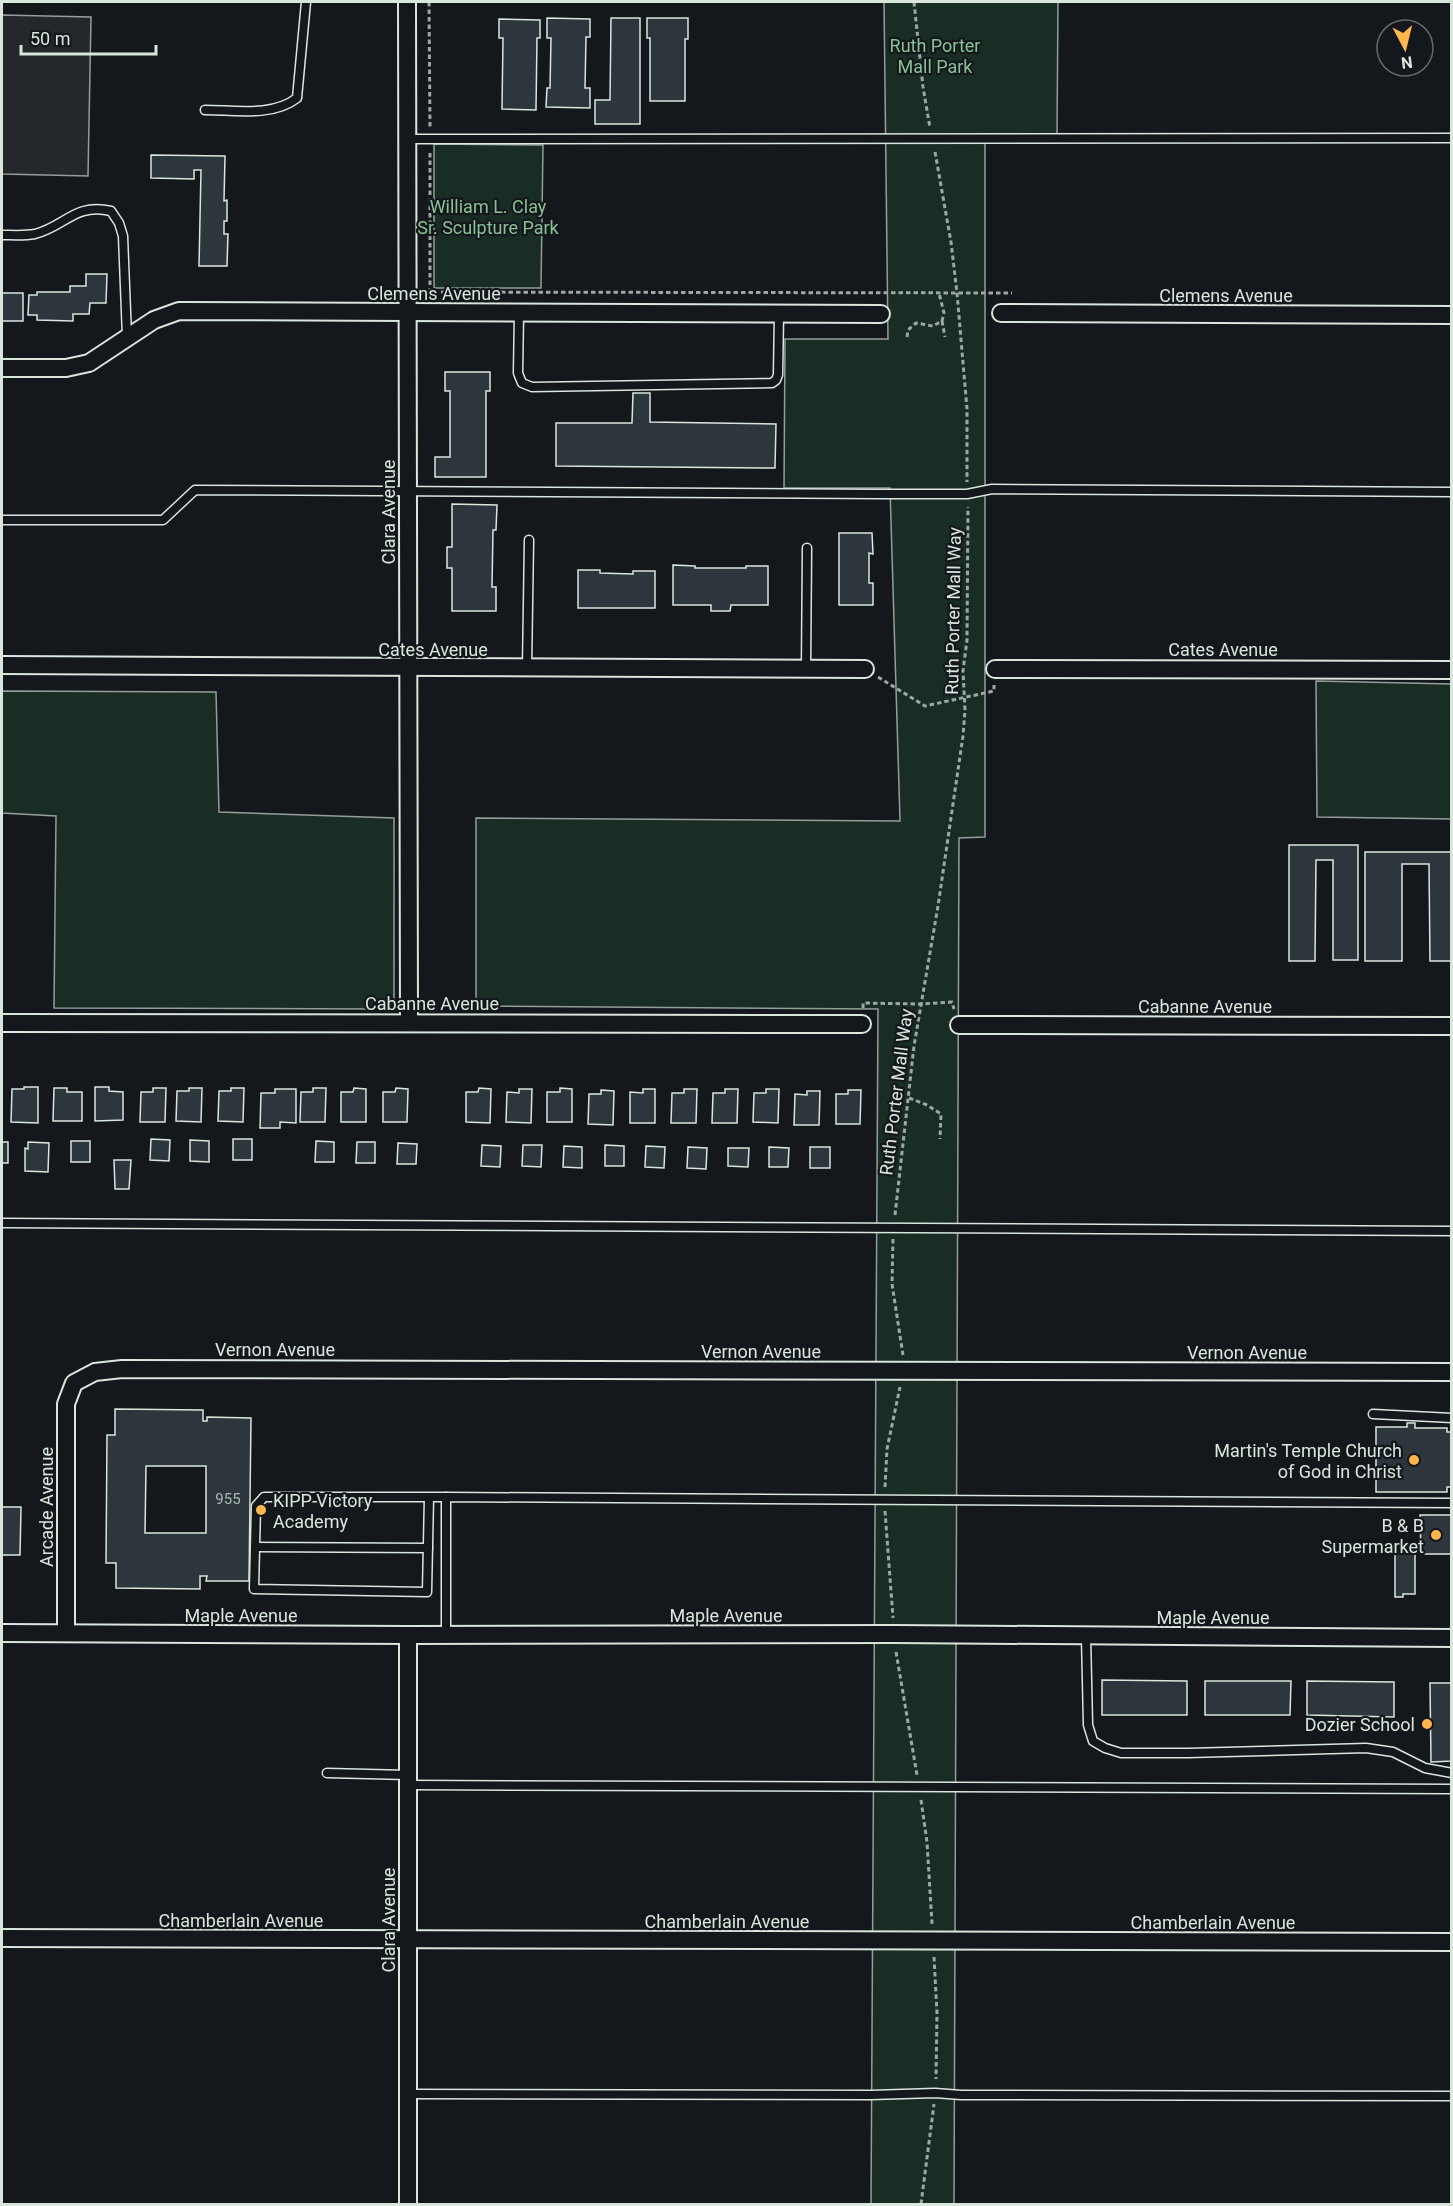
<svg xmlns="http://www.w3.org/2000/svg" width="1453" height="2206" font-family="Roboto,sans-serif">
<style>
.green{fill:#1a2d24;stroke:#939e99;stroke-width:1.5}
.parking{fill:#24282b;stroke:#939e99;stroke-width:1.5}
.building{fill:#2c363c;stroke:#d8e6dc;stroke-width:1.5;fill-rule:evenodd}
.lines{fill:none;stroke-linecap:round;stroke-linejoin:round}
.service-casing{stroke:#d8e6dc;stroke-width:11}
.minor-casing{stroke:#d8e6dc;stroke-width:20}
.path{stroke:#9da8a2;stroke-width:3;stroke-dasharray:4.5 3;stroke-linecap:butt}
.service{stroke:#14181c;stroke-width:8}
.minor{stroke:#14181c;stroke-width:16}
.poi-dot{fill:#ffb74d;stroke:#14181c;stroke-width:2}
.labels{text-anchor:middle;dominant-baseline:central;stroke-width:4.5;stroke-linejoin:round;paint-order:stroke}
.number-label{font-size:15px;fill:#adbab4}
.park-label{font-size:18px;fill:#8ac095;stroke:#14181c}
.street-label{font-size:18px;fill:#d8e6dc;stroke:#14181c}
.poi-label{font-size:18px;fill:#d8e6dc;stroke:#14181c;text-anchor:end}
</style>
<rect width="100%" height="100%" fill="#14181c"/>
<g class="green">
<path d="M884 2H1058L1057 135 985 134V837L959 838 954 2204H871L878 1009 476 1006V818L900 821 890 488H784L785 339H888Z"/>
<path d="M434 144 543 145 541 288H434Z"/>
<path d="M1316 681 1451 684V819L1317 817Z"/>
<path d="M2 691 216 692 219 812 394 818V1000L389 1005 379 1009 54 1008 56 816 2 813Z"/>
</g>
<path class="parking" d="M2 15 91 17 88 176 2 174Z"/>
<g class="building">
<path d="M547 18 590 19V37H586L585 88H590V108L546 107 547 88H550L551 38H547Z"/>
<path d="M611 18H640V124H595V100H610Z"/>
<path d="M647 18H688V39H685V101H650V38H647Z"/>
<path d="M499 19 540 20V38H537L536 110 502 109 503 38H499Z"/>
<path d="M151 155 225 156 224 201 227 200V221H224V234H228L227 266H199L201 170H194V179L151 178Z"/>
<path d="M86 274H107L106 303H90L89 314H73V321L37 320V315H28L29 295H37V292H70V286H86Z"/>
<rect x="2" y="293" width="21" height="28"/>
<path d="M445 372H490V391H486V477H435V457H450V391H445Z"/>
<path d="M633 393H650V422L776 424 775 468 556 466V423H632Z"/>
<path d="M452 504 497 505 496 530H493L492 587H496V611H452V568H447V547H452Z"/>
<path d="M839 533H872L873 554 869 553V583H873V605H839Z"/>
<path d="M673 565 695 566V568H746V566H768V605H731L730 611H711V605H673Z"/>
<path d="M578 570H600V573L633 574V571H655V608H578Z"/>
<path d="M1289 845H1358V960H1333V860H1316L1315 961H1289Z"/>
<path d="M1365 852H1452V961H1430L1429 864H1402V961H1365Z"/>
<path d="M24 1087H38V1123L11 1122 12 1089H24Z"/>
<path d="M95 1087H109V1091L123 1092V1120L95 1121Z"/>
<path d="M54 1088H67V1092H82V1121H53Z"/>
<path d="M153 1088H166L165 1122H140L141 1092H153Z"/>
<path d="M189 1088H202L201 1122 176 1121 177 1091H189Z"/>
<path d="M231 1088H244L243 1122 218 1121 219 1091H231Z"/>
<path d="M313 1088H326L325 1122H300L301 1092H313Z"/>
<path d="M354 1088 366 1089V1122H341V1092H353Z"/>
<path d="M396 1088 408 1089 407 1122H383V1092H395Z"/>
<path d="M479 1088 491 1089 490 1123 466 1122V1092H478Z"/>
<path d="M560 1088 572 1089V1122H547V1092H560Z"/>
<path d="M275 1089H296V1123L280 1122V1128H260L261 1093H275Z"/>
<path d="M519 1089H532L531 1123 506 1122 507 1092 519 1093Z"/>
<path d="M643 1089H655V1123H630V1092L643 1093Z"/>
<path d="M684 1089H697L696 1123H671L672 1093H684Z"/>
<path d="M725 1089H738L737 1123H712L713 1093H725Z"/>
<path d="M766 1089H779L778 1123 753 1122 754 1093H766Z"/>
<path d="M601 1090 614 1091 613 1125 588 1124 589 1094H601Z"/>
<path d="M848 1090H861L860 1124H836V1094H848Z"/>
<path d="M807 1091H820L819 1125H794L795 1094 807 1095Z"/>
<path d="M151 1139 170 1140 169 1161 150 1160Z"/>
<rect x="233" y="1139" width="19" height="21"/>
<path d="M190 1140 209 1141V1162L190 1161Z"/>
<rect x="71" y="1141" width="19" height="21"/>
<path d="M316 1141 334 1142V1162H315Z"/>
<rect x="2" y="1142" width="6" height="21"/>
<path d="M28 1142 49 1143 48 1172 25 1171V1148L28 1149Z"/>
<path d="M357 1142H375V1163H356Z"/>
<path d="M398 1143 417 1144 416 1164H397Z"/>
<path d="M482 1145 501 1146 500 1167 481 1166Z"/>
<path d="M523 1145H542L541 1167 522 1166Z"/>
<path d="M605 1145 624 1146V1166H605Z"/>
<path d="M564 1146 582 1147V1168L563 1167Z"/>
<path d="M646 1146 665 1147 664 1168 645 1167Z"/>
<path d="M688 1147 707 1148 706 1169 687 1168Z"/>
<path d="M769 1147 789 1148 788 1167H769Z"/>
<rect x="810" y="1147" width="20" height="21"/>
<path d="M728 1148H749L748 1167 728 1166Z"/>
<path d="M114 1160H131L129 1189H115Z"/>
<path d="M115 1409 203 1410V1421H207V1417L251 1418 249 1581H206L207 1576H200V1589L116 1588V1563H106L107 1435H115ZM146 1466H206V1533H145Z"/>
<path d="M1407 1423H1415V1428H1447V1432H1452V1487H1447V1492H1376V1427H1407Z"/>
<path d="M2 1507H21L20 1555H2Z"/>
<path d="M1420 1515H1452V1554H1421Z"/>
<path d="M1395 1546H1415V1594H1403V1597H1395Z"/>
<path d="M1102 1680 1187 1681V1715H1102Z"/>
<path d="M1205 1681H1291L1290 1715H1205Z"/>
<path d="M1307 1681 1394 1682V1717L1307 1715Z"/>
<path d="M1430 1683H1452V1761L1431 1762Z"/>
</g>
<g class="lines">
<g class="service-casing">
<g id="service">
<path d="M205 110C234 110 273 117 297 98L306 2"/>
<path d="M407 139 1452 138"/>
<path d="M2 235C12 235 24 236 35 234 66 226 74 203 111 211L119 223 123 236 127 337"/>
<path d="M519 313 518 373 522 383 532 387 772 383 776 380 778 375 779 314"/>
<path d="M2 520H163L195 490 878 494H967L992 489 1452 492"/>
<path d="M527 668 529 540"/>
<path d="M806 669 807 548"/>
<path d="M2 1223 1452 1231"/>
<path d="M1373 1414 1452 1418"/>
<path d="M429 1497 427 1592 254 1589 256 1506 264 1497H446"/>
<path d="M255 1547 428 1548"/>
<path d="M446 1635V1497L1452 1503"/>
<path d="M1086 1636 1088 1725 1093 1741 1105 1748 1121 1753H1188L1366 1748 1393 1752 1425 1768 1452 1773"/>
<path d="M327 1773 408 1775"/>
<path d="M408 1785 1452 1789"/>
<path d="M408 2094 871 2095 935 2093 961 2095 1452 2096"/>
</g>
</g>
<g class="minor-casing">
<g id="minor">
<path d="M407 2 409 1023"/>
<path d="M1001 313 1452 315"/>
<path d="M2 368H66L89 363 154 320 179 311 881 314"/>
<path d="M2 665 865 669"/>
<path d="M995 669 1452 670"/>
<path d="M2 1023 862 1024"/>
<path d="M959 1025 1452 1026"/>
<path d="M2 1633 408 1635 894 1634 1452 1638"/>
<path d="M66 1633V1404L74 1383 95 1372 122 1369 1452 1372"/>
<path d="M2 1938 1452 1942"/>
<path d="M408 2204V1635"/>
</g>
</g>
<g class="path">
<path d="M429 2 430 128"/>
<path d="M914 2 923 87 930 128"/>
<path d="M935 152 951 242 957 293 967 409V482"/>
<path d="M430 153V292L1012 293"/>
<path d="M942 321 945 337"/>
<path d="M907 337 908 330 916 323 933 326 942 321 944 313 939 293"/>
<path d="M878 677 925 706 994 691V685"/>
<path d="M863 1008V1003L920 1004 952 1002 954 1009"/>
<path d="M909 1098 927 1105 941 1114 940 1139"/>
<path d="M895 1215 914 1046 938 906 963 736 965 710 963 671 967 640 968 507"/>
<path d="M893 1239 892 1284 903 1355"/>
<path d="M885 1487 887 1449 900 1387"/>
<path d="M885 1511 893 1618"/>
<path d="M896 1652 917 1775"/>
<path d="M921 1800 927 1842 932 1924"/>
<path d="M934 1957 937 2013 936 2079"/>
<path d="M921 2204 934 2104"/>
</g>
<use href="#service" class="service"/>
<use href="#minor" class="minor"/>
</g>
<g class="poi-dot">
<circle cx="1414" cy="1460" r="6"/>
<circle cx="261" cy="1510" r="6"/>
<circle cx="1436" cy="1535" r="6"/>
<circle cx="1427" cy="1724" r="6"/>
</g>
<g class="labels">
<g class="number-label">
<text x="228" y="1499">955</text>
</g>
<g class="park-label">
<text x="935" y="45">Ruth Porter<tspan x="935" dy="21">Mall Park</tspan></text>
<text x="488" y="206">William L. Clay<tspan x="488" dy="21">Sr. Sculpture Park</tspan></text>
</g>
<g class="street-label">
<text x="434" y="293">Clemens Avenue</text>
<text x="1226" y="295">Clemens Avenue</text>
<text transform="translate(388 512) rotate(-90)">Clara Avenue</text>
<text transform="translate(953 611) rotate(-89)">Ruth Porter Mall Way</text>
<text x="433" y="649">Cates Avenue</text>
<text x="1223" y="649">Cates Avenue</text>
<text x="432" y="1003">Cabanne Avenue</text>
<text x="1205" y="1006">Cabanne Avenue</text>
<text transform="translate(896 1092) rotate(-83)">Ruth Porter Mall Way</text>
<text x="275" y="1349">Vernon Avenue</text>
<text x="761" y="1351">Vernon Avenue</text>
<text x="1247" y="1352">Vernon Avenue</text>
<text transform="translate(46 1507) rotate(-90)">Arcade Avenue</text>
<text x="241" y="1615">Maple Avenue</text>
<text x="726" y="1615">Maple Avenue</text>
<text x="1213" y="1617">Maple Avenue</text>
<text x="241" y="1920">Chamberlain Avenue</text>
<text transform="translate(388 1920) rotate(-90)">Clara Avenue</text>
<text x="727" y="1921">Chamberlain Avenue</text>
<text x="1213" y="1922">Chamberlain Avenue</text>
</g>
<g class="poi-label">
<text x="1402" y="1450">Martin's Temple Church<tspan x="1402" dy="21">of God in Christ</tspan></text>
<text x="273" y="1500" text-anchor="start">KIPP Victory<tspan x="273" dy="21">Academy</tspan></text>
<text x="1424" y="1525">B &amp; B<tspan x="1424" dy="21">Supermarket</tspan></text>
<text x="1415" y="1724">Dozier School</text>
</g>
</g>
<rect width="1453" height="2206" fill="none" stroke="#d8e6dc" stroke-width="6"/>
<g transform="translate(1405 48) rotate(173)"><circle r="28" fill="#14181c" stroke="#626a69" stroke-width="1.5"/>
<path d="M0-4.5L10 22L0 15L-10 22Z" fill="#ffb74d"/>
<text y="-9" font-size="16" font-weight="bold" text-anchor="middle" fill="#d8e6dc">N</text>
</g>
<path d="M21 45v9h135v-9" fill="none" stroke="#d8e6dc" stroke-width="3"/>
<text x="30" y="45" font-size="18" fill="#d8e6dc" stroke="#14181c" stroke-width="4.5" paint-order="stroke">50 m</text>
</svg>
